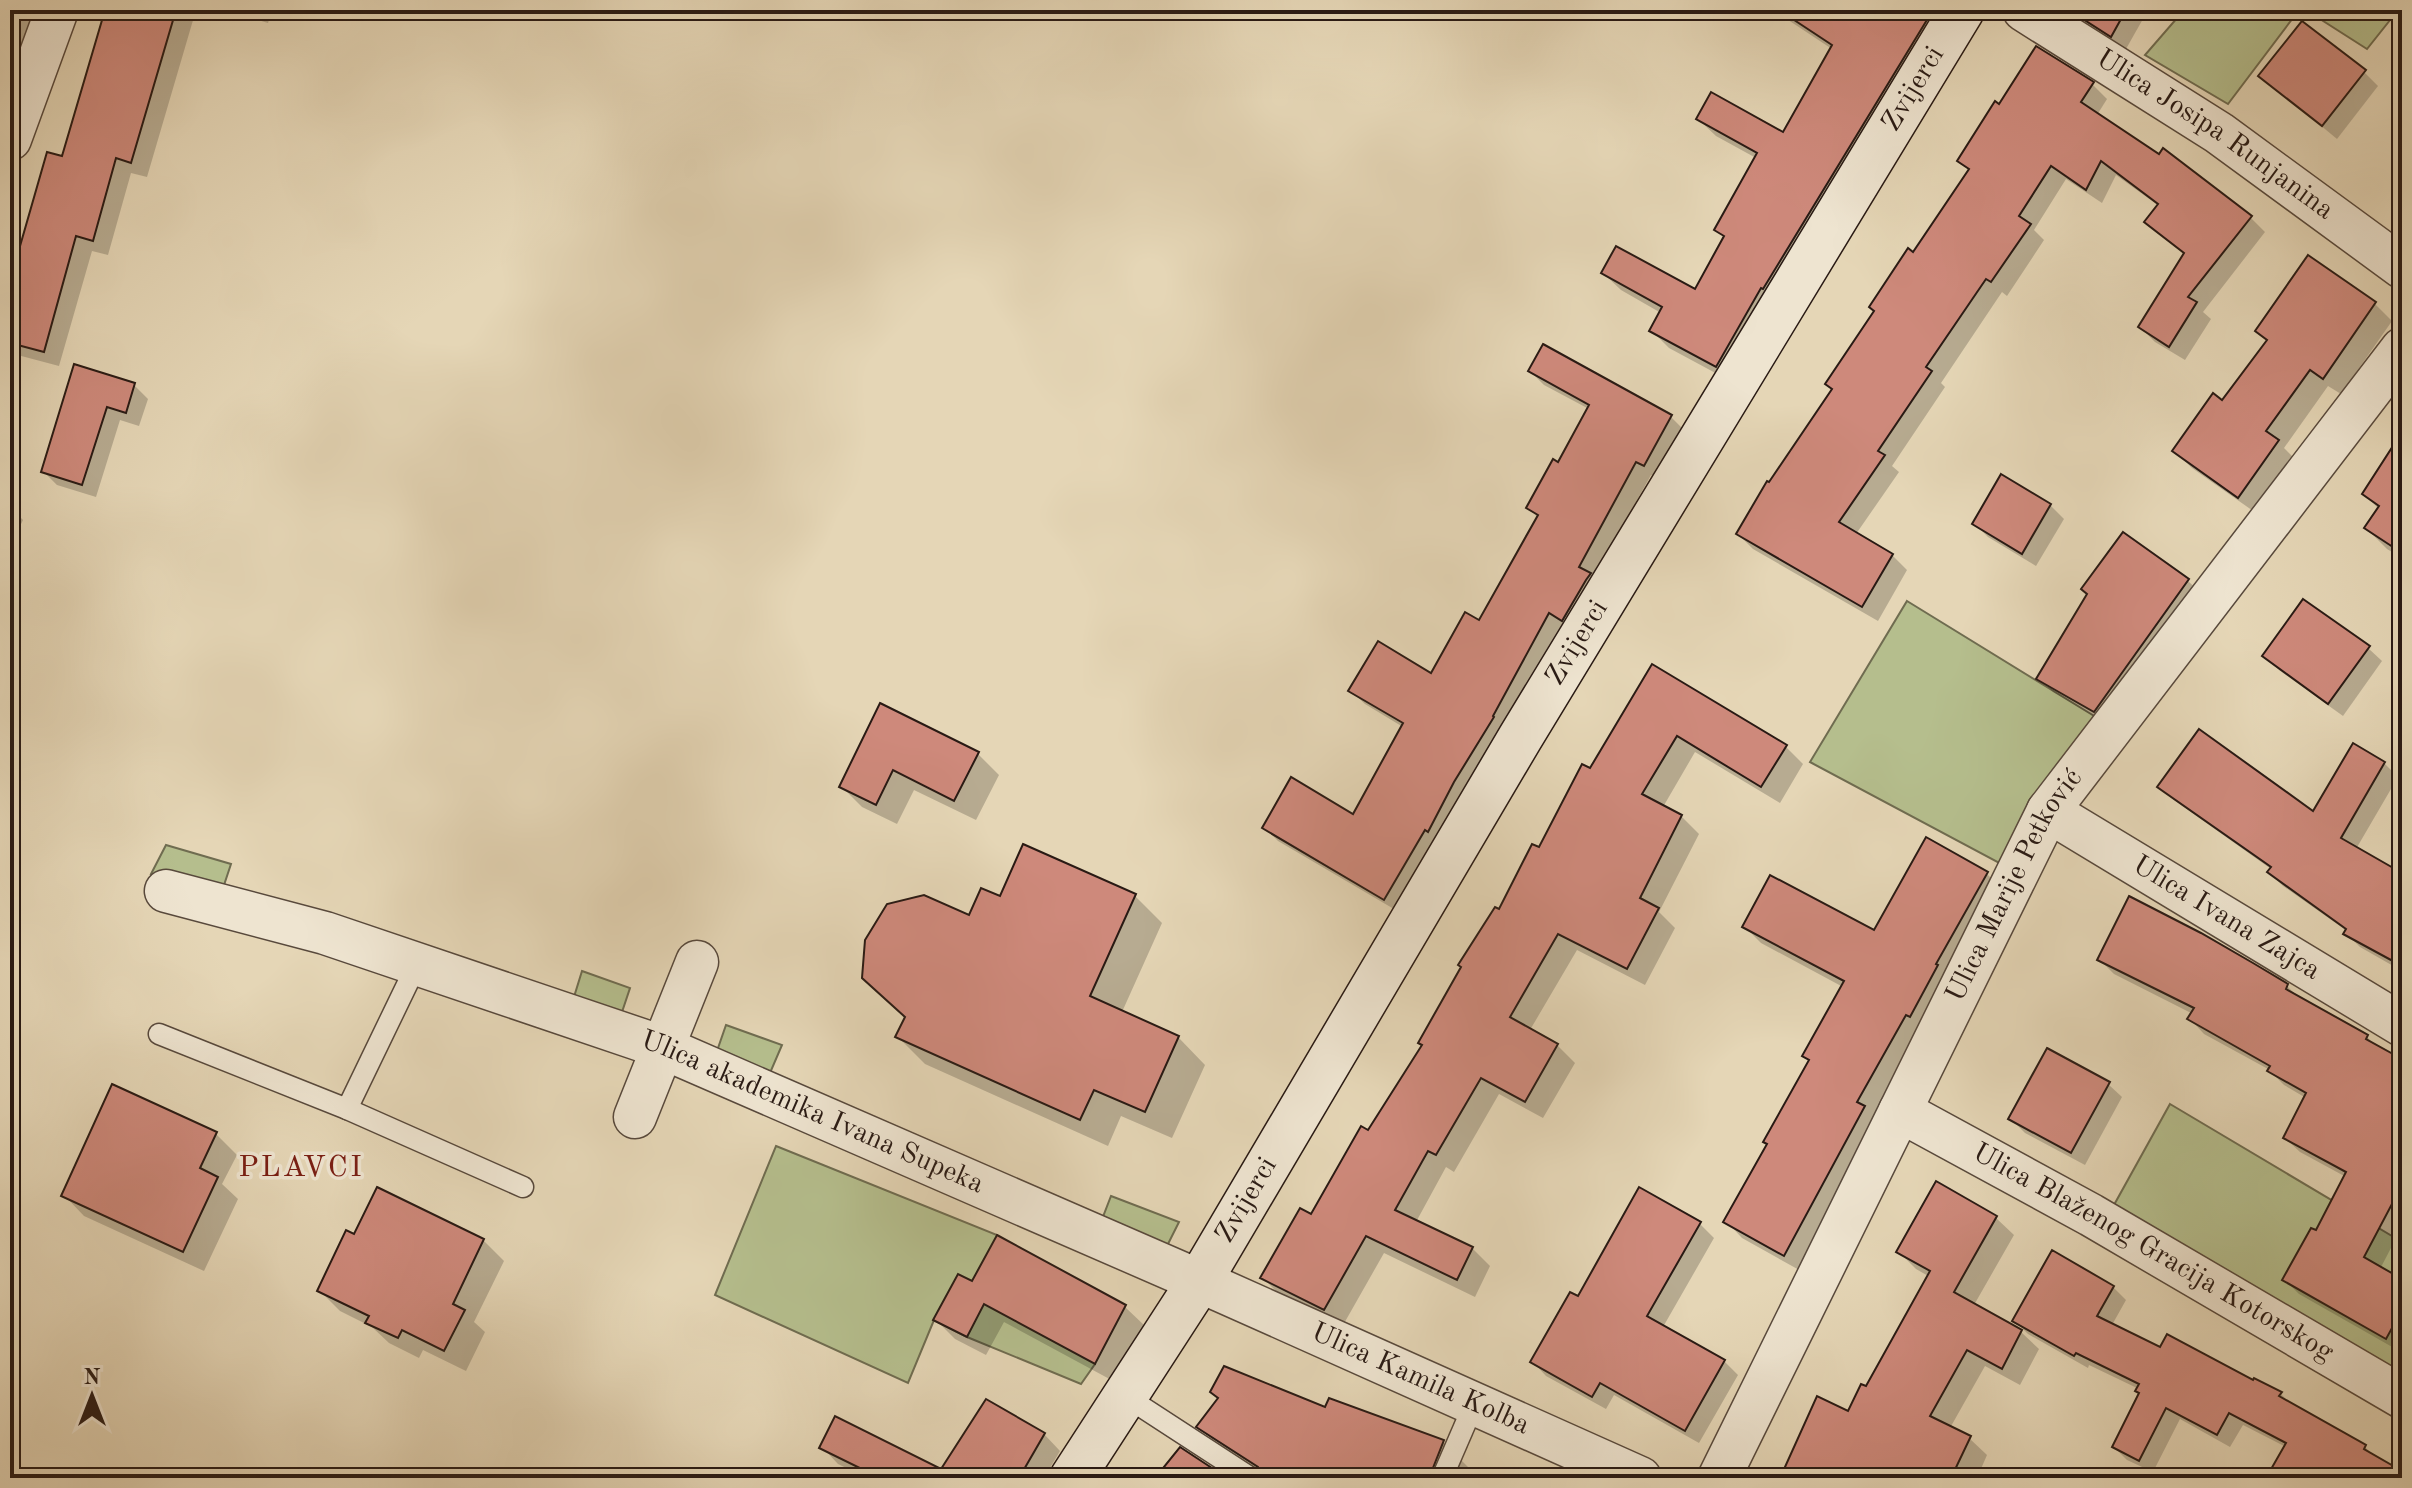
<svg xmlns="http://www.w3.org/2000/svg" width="2412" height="1488" font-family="'Old Standard TT',serif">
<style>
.green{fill:#b5be8d;stroke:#6f6c50;stroke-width:2}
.shadow{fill:#0003}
.building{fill:#ce897b;stroke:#291a14;stroke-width:2}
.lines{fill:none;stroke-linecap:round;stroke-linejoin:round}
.service-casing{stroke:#58493c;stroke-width:23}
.minor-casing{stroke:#58493c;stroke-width:45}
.secondary-casing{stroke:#291a14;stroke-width:47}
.service{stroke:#eee4d0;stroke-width:20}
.minor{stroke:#eee4d0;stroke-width:42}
.secondary{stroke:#eee4d0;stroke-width:44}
.labels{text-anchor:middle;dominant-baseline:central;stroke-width:7;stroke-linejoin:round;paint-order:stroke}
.street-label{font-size:28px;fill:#291a14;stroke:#eee4d0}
.neighbourhood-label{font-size:30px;letter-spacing:2px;fill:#7a1f14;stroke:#eee4d0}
</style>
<rect width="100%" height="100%" fill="#e5d6b6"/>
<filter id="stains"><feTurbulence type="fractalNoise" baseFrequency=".0025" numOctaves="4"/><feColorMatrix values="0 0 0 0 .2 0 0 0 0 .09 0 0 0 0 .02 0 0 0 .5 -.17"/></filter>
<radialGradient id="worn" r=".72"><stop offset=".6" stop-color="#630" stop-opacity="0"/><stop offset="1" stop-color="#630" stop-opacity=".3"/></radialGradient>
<g class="green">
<path d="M2184 10H2299L2228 104 2145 55Z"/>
<path d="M2306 10H2398L2367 49Z"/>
<path d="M1907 601 2112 727 2018 873 1810 762Z"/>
<path d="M166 845 231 864 223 888 151 874Z"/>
<path d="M582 971 630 988 621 1015 574 997Z"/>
<path d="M726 1025 782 1045 770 1073 717 1051Z"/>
<path d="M2170 1104 2402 1242V1397L2104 1223Z"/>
<path d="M776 1146 997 1235 1095 1364 1081 1384 967 1337 934 1320 908 1383 715 1295Z"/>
<path d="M1111 1196 1179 1222 1166 1248 1101 1222Z"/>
</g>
<g class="shadow">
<path d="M10 10H52L10 126Z"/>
<path d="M107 10H196L147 177 131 173 108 255 92 251 59 366 10 353V268L15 270 63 158Z"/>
<path d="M224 10H272L268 23Z"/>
<path d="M1773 10H1962L1734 383 1669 348 1652 331 1661 313 1621 290 1603 273 1696 292 1725 238 1717 230 1756 158 1716 136 1698 119 1784 135 1832 49Z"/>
<path d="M2069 10H2148L2126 49 2078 19Z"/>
<path d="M2364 72 2378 86 2337 139 2261 76Z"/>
<path d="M2092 84 2107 99 2097 115 2250 217 2265 232 2203 312 2211 319 2185 360 2155 342 2140 327 2185 255 2147 222 2159 206 2116 175 2102 203 2066 179 2034 230 2044 240 2007 296 2002 292 1941 383 1945 387 1892 466 1899 472 1856 534 1892 555 1907 570 1878 621 1753 549 1738 534 1834 390 1914 255 1970 171 1960 161 1999 106Z"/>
<path d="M2309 258 2375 304 2392 321 2341 394 2328 386 2284 448 2295 459 2256 513 2192 468 2174 451 2223 402 2268 341 2257 331Z"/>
<path d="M76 367 134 385 148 399 139 426 120 420 96 497 57 485 43 471Z"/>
<path d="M1530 371 1671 417 1685 431 1658 479 1651 475 1593 579 1399 912 1278 841 1264 827 1354 817 1403 727 1365 704 1351 691 1432 676 1480 622 1538 518 1529 508 1558 464 1589 409 1544 385Z"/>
<path d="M2402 436V558L2387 549 2366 528 2379 509 2364 494Z"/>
<path d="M2050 505 2064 519 2036 566 1988 537 1974 523Z"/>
<path d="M10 507 23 520 10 547Z"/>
<path d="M2188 581 2202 594 2108 725 2053 692 2039 678 2089 594Z"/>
<path d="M2368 648 2382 661 2343 716 2279 670 2265 656Z"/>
<path d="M1653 667 1785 746 1803 764 1780 803 1695 752 1663 807 1681 816 1699 834 1659 912 1675 928 1645 985 1577 950 1530 1030 1557 1045 1575 1063 1543 1118 1499 1094 1454 1172 1446 1167 1416 1222 1472 1248 1490 1266 1475 1297 1384 1253 1342 1327 1281 1296 1263 1278 1312 1217 1369 1132 1424 1046 1500 912 1591 771Z"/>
<path d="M881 706 978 754 999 775 976 820 914 790 897 824 862 807 841 786Z"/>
<path d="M2384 763 2398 777 2356 849 2392 870 2402 853V971L2360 947 2346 933 2347 931 2283 886 2269 872 2271 869 2174 800 2160 786 2314 814Z"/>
<path d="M1987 874 2003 890 1873 1117 1880 1124 1801 1271 1742 1238 1726 1221 1769 1145 1811 1062 1804 1056 1843 987 1761 943 1745 927 1874 933Z"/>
<path d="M1135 896 1162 923 1122 1012 1178 1037 1205 1065 1172 1138 1121 1116 1108 1146 925 1064 898 1037 906 1018 864 978 1001 899Z"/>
<path d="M2099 959 2287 986 2301 1000 2367 1037 2379 1049 2402 1062V1227L2380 1269 2402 1282 2401 1352 2299 1294 2284 1279 2316 1233 2346 1177 2300 1152 2285 1138 2306 1098 2284 1085 2268 1069 2204 1034 2190 1019 2193 1014 2114 974Z"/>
<path d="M2108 1084 2122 1097 2085 1165 2025 1133 2011 1119Z"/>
<path d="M216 1134 237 1155 222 1184 238 1199 204 1271 84 1216 64 1195Z"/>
<path d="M1936 1184 1996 1218 2014 1235 1974 1305 2021 1332 2039 1349 2020 1385 1985 1366 1950 1428 1969 1438 1987 1455 1977 1478H1789L1849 1413 1867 1389 1930 1277 1916 1269 1898 1251Z"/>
<path d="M1700 1224 1714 1238 1663 1327 1724 1361 1738 1375 1699 1443 1614 1395 1606 1409 1546 1376 1533 1362 1578 1299Z"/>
<path d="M998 1238 1125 1307 1145 1326 1115 1382 1004 1322 986 1355 955 1339 936 1320 973 1284Z"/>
<path d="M483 1240 504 1261 474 1322 485 1332 466 1371 423 1350 419 1358 389 1343 372 1327 340 1311 319 1290Z"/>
<path d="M2113 1287 2126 1300 2112 1325 2160 1349 2280 1393 2294 1407 2365 1447 2378 1460 2402 1473V1478H2269L2286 1447 2243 1425 2230 1447 2180 1419 2153 1472 2127 1460 2114 1447 2141 1394 2139 1389 2089 1365 2088 1368 2028 1334 2015 1321Z"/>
<path d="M1220 1399 1327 1409 1443 1442 1468 1467 1463 1478H1263L1223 1451 1198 1426Z"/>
<path d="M1044 1434 1060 1451 1044 1478H867L838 1464 822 1447 942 1472Z"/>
</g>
<g class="building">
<path d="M105 10H176L131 163 116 158 93 241 76 236 44 352 10 343V281L47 152 62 156Z"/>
<path d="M1779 10H1933L1763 289 1761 288 1716 367 1649 331 1662 307 1601 273 1616 246 1695 289 1724 236 1714 230 1757 153 1696 119 1711 92 1783 132 1832 45Z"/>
<path d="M2069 10H2126L2111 37Z"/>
<path d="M2302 21 2366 70 2322 126 2258 76Z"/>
<path d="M2036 46 2094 82 2081 102 2159 154 2163 148 2252 216 2188 297 2197 302 2169 347 2138 327 2184 253 2144 222 2158 204 2101 161 2086 190 2051 166 2019 216 2031 224 1991 282 1986 279 1926 367 1932 371 1878 451 1885 455 1839 522 1893 554 1862 607 1736 534 1767 481 1769 482 1832 389 1825 384 1874 311 1869 307 1908 248 1913 252 1969 169 1957 161 1995 101 1999 104Z"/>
<path d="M2308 255 2376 302 2323 379 2310 370 2266 431 2279 440 2238 498 2172 451 2213 393 2222 400 2267 340 2255 331Z"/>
<path d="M1543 344 1672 415 1644 466 1636 462 1579 567 1591 573 1586 580 1562 621 1549 613 1493 716 1494 717 1454 782 1428 832 1425 830 1384 900 1262 828 1291 777 1353 814 1403 723 1348 691 1378 641 1431 673 1465 612 1479 620 1538 515 1526 508 1553 459 1558 462 1589 405 1528 371Z"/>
<path d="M74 364 135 383 126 413 107 407 82 485 41 472Z"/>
<path d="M2402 432V553L2364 528 2379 506 2362 494Z"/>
<path d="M2001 474 2051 504 2022 554 1972 524Z"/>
<path d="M2123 532 2189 579 2094 712 2036 679 2087 594 2081 589Z"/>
<path d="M2303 599 2370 646 2328 704 2262 656Z"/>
<path d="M1652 664 1787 745 1761 787 1677 736 1642 794 1682 815 1640 898 1659 908 1627 969 1558 934 1510 1017 1558 1044 1525 1102 1481 1078 1436 1155 1428 1151 1395 1210 1473 1247 1457 1280 1366 1236 1324 1310 1260 1278 1300 1208 1311 1214 1361 1126 1368 1130 1422 1045 1418 1043 1461 967 1458 965 1495 907 1499 909 1532 844 1539 847 1582 764 1590 768Z"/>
<path d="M880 703 979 752 954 801 893 770 876 805 839 787Z"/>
<path d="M2199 729 2313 811 2353 743 2385 762 2341 838 2402 873V966L2343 934 2346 929 2267 872 2271 867 2157 787Z"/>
<path d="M1926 837 1988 872 1936 964 1938 965 1910 1017 1906 1015 1857 1102 1865 1106 1784 1256 1723 1222 1767 1144 1763 1142 1809 1060 1802 1056 1844 981 1742 927 1770 875 1874 930Z"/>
<path d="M1023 844 1136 894 1090 996 1179 1036 1145 1112 1094 1090 1080 1120 895 1037 905 1017 862 978 865 940 887 904 924 895 969 915 981 888 1000 896Z"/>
<path d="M2129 896 2201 933 2253 963 2288 984 2286 989 2368 1035 2366 1039 2402 1059V1185L2364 1257 2402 1279V1310L2386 1339 2282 1280 2311 1228 2316 1230 2346 1172 2283 1138 2306 1093 2267 1071 2270 1066 2187 1019 2194 1008 2097 960Z"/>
<path d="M2047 1048 2110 1082 2071 1153 2008 1119Z"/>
<path d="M112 1084 217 1132 200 1168 218 1177 183 1252 61 1196Z"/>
<path d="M1936 1181 1997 1216 1954 1292 2022 1330 2002 1369 1967 1350 1930 1416 1971 1436 1951 1478H1780L1817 1396 1848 1411 1861 1384 1866 1386 1930 1271 1896 1252Z"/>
<path d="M377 1187 484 1239 453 1304 465 1310 444 1351 402 1330 398 1338 365 1323 369 1316 317 1291 346 1230 354 1234Z"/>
<path d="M1639 1187 1701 1222 1647 1316 1725 1360 1685 1431 1600 1383 1592 1397 1530 1362 1570 1292 1578 1296Z"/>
<path d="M997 1235 1126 1305 1095 1364 984 1304 967 1337 933 1320 958 1274 972 1281Z"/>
<path d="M2052 1250 2114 1286 2097 1316 2160 1347 2167 1334 2253 1380 2254 1378 2282 1392 2279 1396 2366 1445 2364 1449 2402 1471V1478H2266L2286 1443 2229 1413 2217 1435 2166 1408 2139 1461 2112 1447 2139 1393 2135 1391 2139 1384 2076 1353 2074 1356 2012 1321Z"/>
<path d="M1224 1366 1325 1407 1329 1398 1444 1440 1429 1478H1264L1258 1467 1196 1427 1218 1398 1210 1392Z"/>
<path d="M986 1399 1045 1433 1019 1478H880L819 1448 835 1416 941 1469Z"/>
<path d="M1180 1447 1227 1478H1155Z"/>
</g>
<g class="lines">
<g class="service-casing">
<g id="service">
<path d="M159 1034 347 1109 417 964"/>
<path d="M347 1109 523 1187"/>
<path d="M1125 1396 1251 1478"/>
<path d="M1442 1478 1474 1404"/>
</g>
</g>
<g class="minor-casing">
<g id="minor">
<path id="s1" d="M2024 10 2219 133 2402 267"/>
<path d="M10 139 57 10"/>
<path id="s2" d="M2048 811 2402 1025"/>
<path id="s3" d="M166 891 325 933 659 1046 1222 1291 1640 1478"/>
<path id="s4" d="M1900 1111 2091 1215 2402 1397"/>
<path d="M635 1117 697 962"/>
<path id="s5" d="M1719 1478 2048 811 2402 349"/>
</g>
</g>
<g class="secondary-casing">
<g id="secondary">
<path id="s6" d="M1072 1478 1199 1282 1520 738 1962 10"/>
</g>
</g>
<use href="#service" class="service"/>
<use href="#minor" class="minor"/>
<use href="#secondary" class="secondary"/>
</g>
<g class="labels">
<g class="street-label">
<text stroke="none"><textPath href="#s6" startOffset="1624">Zvijerci</textPath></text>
<text stroke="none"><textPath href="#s1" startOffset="228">Ulica Josipa Runjanina</textPath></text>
<text stroke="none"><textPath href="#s6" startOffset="976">Zvijerci</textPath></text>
<text stroke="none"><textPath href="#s5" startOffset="662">Ulica Marije Petković</textPath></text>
<text stroke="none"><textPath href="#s2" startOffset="208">Ulica Ivana Zajca</textPath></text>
<text stroke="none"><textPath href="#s3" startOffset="684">Ulica akademika Ivana Supeka</textPath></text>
<text stroke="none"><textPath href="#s6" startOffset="328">Zvijerci</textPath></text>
<text stroke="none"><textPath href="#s4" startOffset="290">Ulica Blaženog Gracija Kotorskog</textPath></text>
<text stroke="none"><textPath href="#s3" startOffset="1348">Ulica Kamila Kolba</textPath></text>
</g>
<g class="neighbourhood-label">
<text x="301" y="1168">PLAVCI</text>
</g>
</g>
<rect width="2412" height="1488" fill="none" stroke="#e5d6b6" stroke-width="40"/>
<rect x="12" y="12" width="2388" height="1464" fill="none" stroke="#291a14" stroke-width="4"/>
<rect x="20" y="20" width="2372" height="1448" fill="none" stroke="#291a14" stroke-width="2"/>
<g transform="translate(92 1396)" stroke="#eee4d0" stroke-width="6" paint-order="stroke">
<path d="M0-6L14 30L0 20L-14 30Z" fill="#291a14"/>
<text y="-12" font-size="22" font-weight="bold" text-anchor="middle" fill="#291a14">N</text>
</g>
<rect width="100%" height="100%" filter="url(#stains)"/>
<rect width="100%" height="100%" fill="url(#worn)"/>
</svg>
